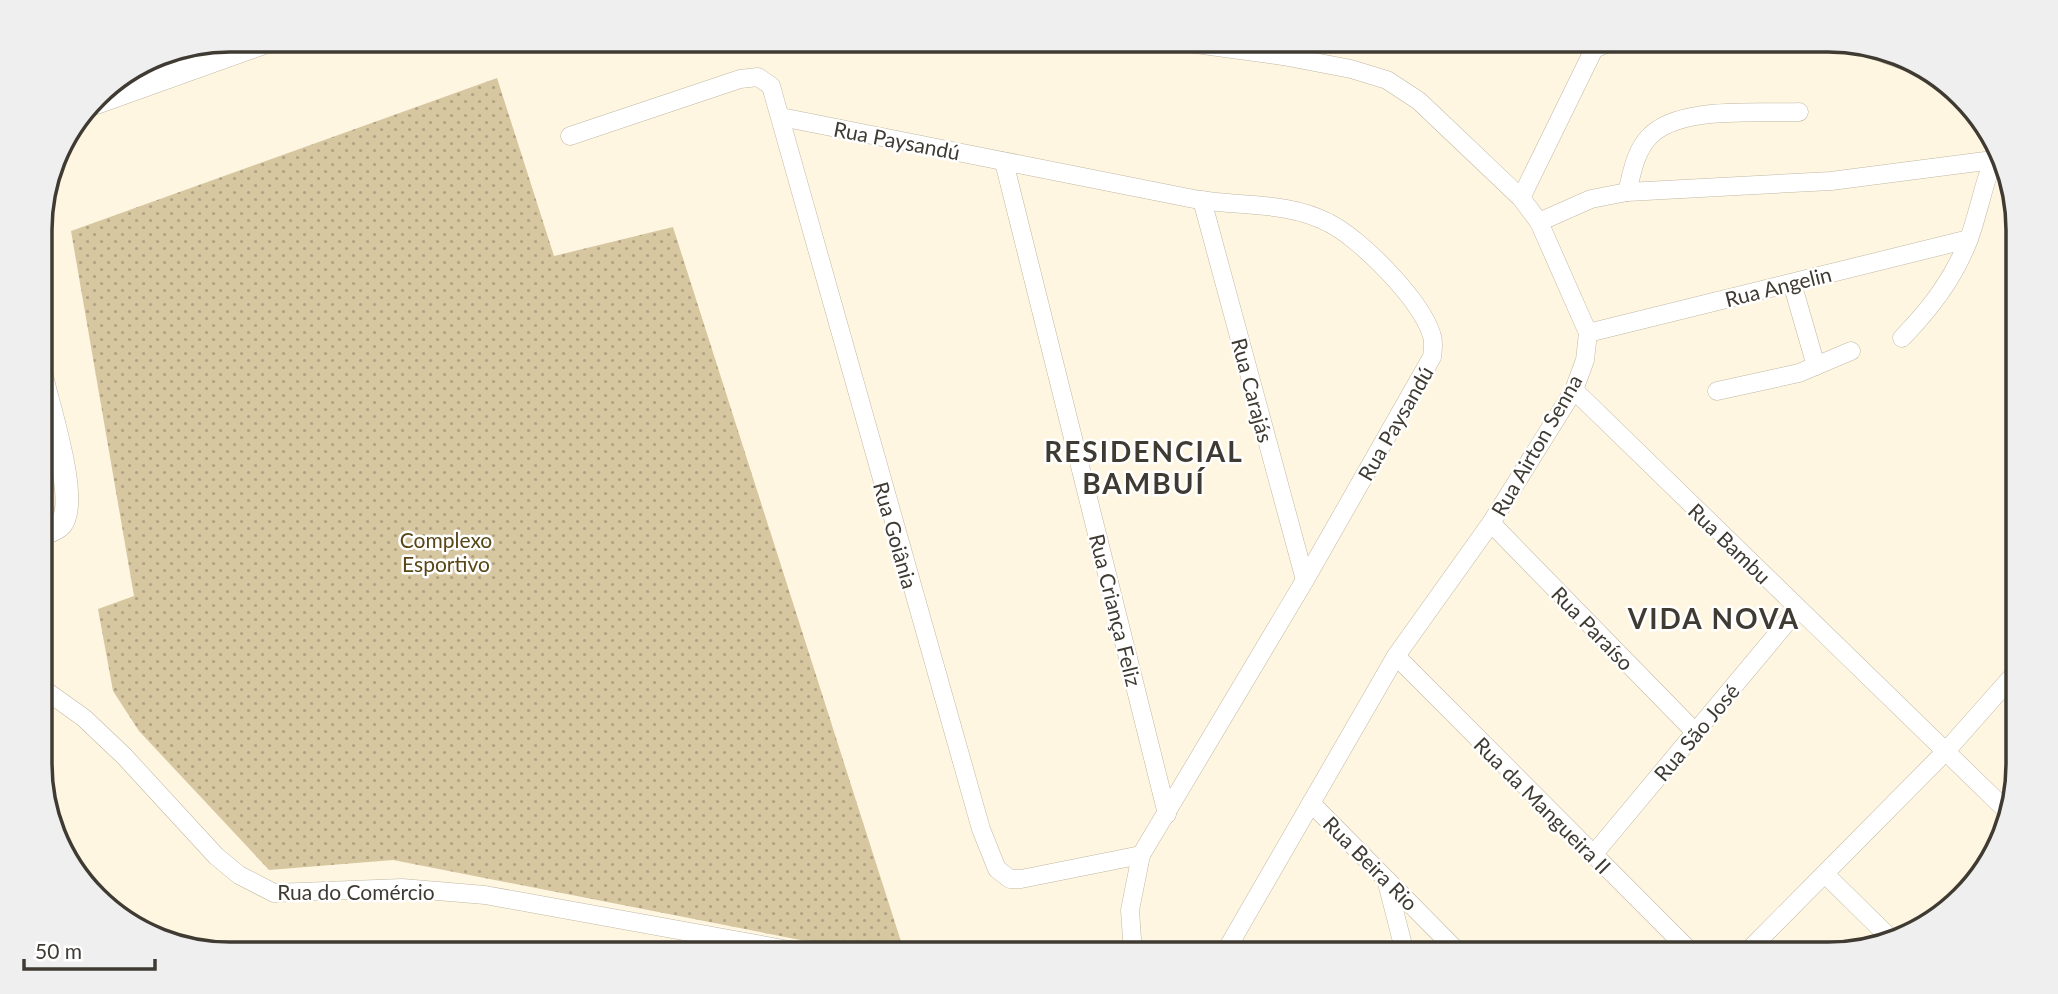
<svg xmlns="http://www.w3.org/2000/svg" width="2058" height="994" font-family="Lato,sans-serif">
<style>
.park{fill:url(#park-dots)}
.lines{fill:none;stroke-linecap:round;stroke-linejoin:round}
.minor-casing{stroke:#c0b8a3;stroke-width:19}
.tertiary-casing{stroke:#c0b8a3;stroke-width:24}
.minor{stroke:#fff;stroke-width:18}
.tertiary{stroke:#fff;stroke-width:23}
.labels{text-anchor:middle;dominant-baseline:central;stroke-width:5;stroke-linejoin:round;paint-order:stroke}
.street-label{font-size:21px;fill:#3f3b33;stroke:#fff}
.park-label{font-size:21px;fill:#574616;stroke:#fff}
.district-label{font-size:28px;font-weight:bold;letter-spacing:2px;fill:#3f3b33;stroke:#fff}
.rim{fill:none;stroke:#3f3b33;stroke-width:3.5}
</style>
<defs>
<pattern id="park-dots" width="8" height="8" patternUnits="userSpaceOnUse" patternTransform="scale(1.75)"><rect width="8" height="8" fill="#d7c7a0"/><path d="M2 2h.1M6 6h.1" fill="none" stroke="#b0a383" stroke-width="1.8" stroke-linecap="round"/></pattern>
</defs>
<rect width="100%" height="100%" fill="#fff6e1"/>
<path class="park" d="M497 78 554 256 673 227 905 954H872L393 860 269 870 139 731 113 691 98 609 134 596 71 231Z"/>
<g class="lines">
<g class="minor-casing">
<g id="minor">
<path d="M1166 40 1283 56 1351 69 1387 80 1419 101 1521 198 1539 222 1588 333 1585 360 1574 390 1491 523 1396 656 1224 954"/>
<path d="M1872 49 1911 63"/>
<path d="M781 117C919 144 1056 172 1194 199 1239 207 1288 201 1329 223 1361 239 1422 301 1432 336 1434 342 1433 350 1432 357L1305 580 1141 855 1130 910 1133 954"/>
<path d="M570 136 740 79 758 77 771 86 981 829 997 869 1010 879H1021L1141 855"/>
<path d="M1004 162 1167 814"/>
<path d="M1627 192C1632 173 1635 152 1649 137 1678 105 1758 114 1799 112"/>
<path d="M1521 198 1594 49 1615 40"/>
<path d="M1202 200 1305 580"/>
<path d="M1539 222 1591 199 1627 192 1831 181 1993 160"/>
<path d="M1792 283 1816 366"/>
<path d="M1588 333 1969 239"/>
<path d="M1902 338C1931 308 1954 278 1969 239 1979 211 1984 182 1995 155"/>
<path d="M1574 390 2008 812"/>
<path d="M1717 391 1799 373 1851 351"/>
<path d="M1491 523 1696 733"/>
<path d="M1396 656 1692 953"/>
<path d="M42 688 84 718 124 756 216 856 239 875 274 893 402 888 485 895 811 954"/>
<path d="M1311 803 1459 953"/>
<path d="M1593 855 1798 609"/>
<path d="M1825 874 1889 937"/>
<path d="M1386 879 1405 953"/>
<path d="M1746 953 1947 750 2017 671"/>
</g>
</g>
<g class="tertiary-casing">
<g id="tertiary">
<path d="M92 104 271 40"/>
<path d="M41 374C47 403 80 501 61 524 56 530 48 531 41 534"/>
</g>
</g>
<use href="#minor" class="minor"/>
<use href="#tertiary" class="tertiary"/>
</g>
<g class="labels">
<g class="street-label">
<text transform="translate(897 140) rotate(11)">Rua Paysandú</text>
<text transform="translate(1778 286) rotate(-14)">Rua Angelin</text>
<text transform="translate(1253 390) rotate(75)">Rua Carajás</text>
<text transform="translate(1395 423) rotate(-60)">Rua Paysandú</text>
<text transform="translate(1536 445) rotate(-60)">Rua Airton Senna</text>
<text transform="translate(896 535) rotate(74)">Rua Goiânia</text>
<text transform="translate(1730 543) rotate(44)">Rua Bambu</text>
<text transform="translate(1116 610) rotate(76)">Rua Criança Feliz</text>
<text transform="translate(1593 628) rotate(46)">Rua Paraíso</text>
<text transform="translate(1696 732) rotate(-50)">Rua São José</text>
<text transform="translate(1543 805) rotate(45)">Rua da Mangueira II</text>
<text transform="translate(1371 863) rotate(45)">Rua Beira Rio</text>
<text x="356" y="891">Rua do Comércio</text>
</g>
<g class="park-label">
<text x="446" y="539">Complexo<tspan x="446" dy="24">Esportivo</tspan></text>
</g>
<g class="district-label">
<text x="1144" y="451">RESIDENCIAL<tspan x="1144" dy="32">BAMBUÍ</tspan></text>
<text x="1714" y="618">VIDA NOVA</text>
</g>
</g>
<path d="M0 0H2058V994H0ZM230 52H1828A178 178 0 0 1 2006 230V764A178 178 0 0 1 1828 942H230A178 178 0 0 1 52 764V230A178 178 0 0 1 230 52Z" fill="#f0efef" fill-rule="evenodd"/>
<path class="rim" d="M230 52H1828A178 178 0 0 1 2006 230V764A178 178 0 0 1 1828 942H230A178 178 0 0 1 52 764V230A178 178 0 0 1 230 52Z"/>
<path d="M24 959v10h131v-10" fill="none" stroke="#3f3b33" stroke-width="3.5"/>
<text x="35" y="959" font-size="21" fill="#3f3b33" stroke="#ffffff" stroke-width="5" paint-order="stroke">50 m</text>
</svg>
